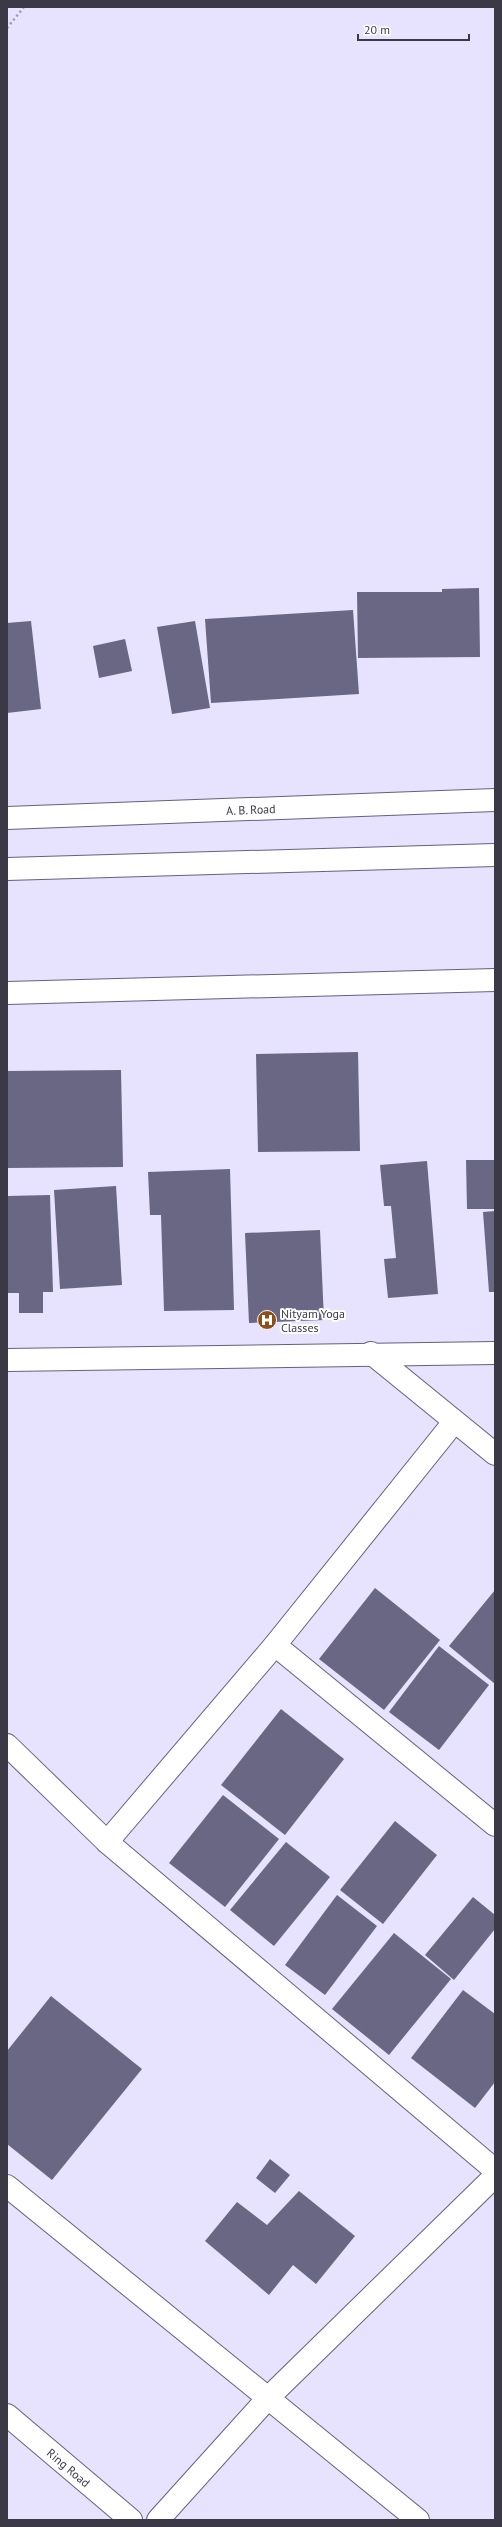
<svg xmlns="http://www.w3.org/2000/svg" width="502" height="2527" font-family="'PT Sans',sans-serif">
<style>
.building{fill:#696784}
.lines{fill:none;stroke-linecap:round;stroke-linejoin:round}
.minor-casing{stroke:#66607d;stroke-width:24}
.secondary-casing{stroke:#66607d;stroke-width:24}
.trunk-casing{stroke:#66607d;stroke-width:24}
.path{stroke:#9d99ae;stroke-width:2.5;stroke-dasharray:2 3;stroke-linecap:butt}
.minor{stroke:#fff;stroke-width:22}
.secondary{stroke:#fff;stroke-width:22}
.trunk{stroke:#fff;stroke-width:22}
.labels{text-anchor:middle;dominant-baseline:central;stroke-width:4;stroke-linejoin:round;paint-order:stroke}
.street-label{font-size:12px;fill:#3c3947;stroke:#fff}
.poi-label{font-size:12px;fill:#3c3947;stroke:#fff;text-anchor:start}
</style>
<rect width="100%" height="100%" fill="#e7e2fd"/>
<g class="building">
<path d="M479 588 480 657 358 658 357 592H442V589Z"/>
<path d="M353 610 359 694 211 703 205 619Z"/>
<path d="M31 621 41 709 7 713V623Z"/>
<path d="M195 621 210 708 172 714 157 627Z"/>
<path d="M125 639 132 671 99 678 93 646Z"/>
<path d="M358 1052 360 1151 258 1152 256 1054Z"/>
<path d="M121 1070 123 1167 7 1168V1071Z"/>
<path d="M466 1160H495V1209H467Z"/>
<path d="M427 1161 438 1294 388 1298 384 1259 396 1258 391 1206H384L380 1165Z"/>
<path d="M230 1169 234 1310 164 1311 161 1215H150L148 1172Z"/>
<path d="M116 1186 122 1285 60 1289 54 1190Z"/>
<path d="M50 1195 53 1292H43V1313H19V1293H7V1196Z"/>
<path d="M495 1211V1292H489L483 1212Z"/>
<path d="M320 1230 324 1320 249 1323 245 1233Z"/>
<path d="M375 1588 440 1640 384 1710 319 1659Z"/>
<path d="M495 1590V1684L449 1646Z"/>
<path d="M439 1646 489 1685 439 1750 389 1712Z"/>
<path d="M281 1709 344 1759 285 1835 221 1785Z"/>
<path d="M223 1795 279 1839 225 1907 169 1863Z"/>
<path d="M395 1821 437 1855 383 1924 340 1890Z"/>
<path d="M286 1842 330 1877 274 1946 230 1910Z"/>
<path d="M337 1895 377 1926 325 1995 285 1965Z"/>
<path d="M473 1897 495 1915V1929L454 1980 425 1955Z"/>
<path d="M394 1933 451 1979 389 2055 332 2009Z"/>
<path d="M463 1990 495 2014V2082L475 2108 411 2058Z"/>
<path d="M51 1996 142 2069 52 2180 7 2144V2051Z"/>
<path d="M270 2159 290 2175 275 2193 256 2178Z"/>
<path d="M299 2191 355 2236 316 2284 293 2265 269 2295 205 2241 237 2202 267 2225Z"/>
</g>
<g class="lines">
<g class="minor-casing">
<g id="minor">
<path d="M7 993 495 980"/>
<path d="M371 1353 495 1454"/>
<path d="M7 1360 495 1353"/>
<path d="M275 1645 495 1825"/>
<path d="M7 1745 107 1842 495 2170"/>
<path d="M107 1842 275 1645 454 1422"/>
<path d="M7 2186 418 2520"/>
<path d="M158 2520 269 2397 495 2176"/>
</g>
</g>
<g class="secondary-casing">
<g id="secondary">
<path id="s1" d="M7 818 495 800"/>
<path d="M7 869 495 855"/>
</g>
</g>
<g class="trunk-casing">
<g id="trunk">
<path id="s2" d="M7 2415 131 2520"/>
</g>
</g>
<path class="path" d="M7 28 24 7"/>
<use href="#minor" class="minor"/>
<use href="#secondary" class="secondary"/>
<use href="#trunk" class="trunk"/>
</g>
<defs>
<g id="hospital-disc" transform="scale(1)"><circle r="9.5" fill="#8f4e18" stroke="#fff"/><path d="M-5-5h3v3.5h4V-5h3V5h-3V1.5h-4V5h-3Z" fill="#fff"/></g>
</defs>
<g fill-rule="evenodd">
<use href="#hospital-disc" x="267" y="1320"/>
</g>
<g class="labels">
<g class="street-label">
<text stroke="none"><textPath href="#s1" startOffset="244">A. B. Road</textPath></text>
<text stroke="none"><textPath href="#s2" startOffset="81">Ring Road</textPath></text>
</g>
<g class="poi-label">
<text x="281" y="1313">Nityam Yoga<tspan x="281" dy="14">Classes</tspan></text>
</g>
</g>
<rect width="502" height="2527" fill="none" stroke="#3c3947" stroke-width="16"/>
<path d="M358 34v6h111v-6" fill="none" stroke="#3c3947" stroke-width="2"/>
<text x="364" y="34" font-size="12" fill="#3c3947" stroke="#ffffff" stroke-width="3" paint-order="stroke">20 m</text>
</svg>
